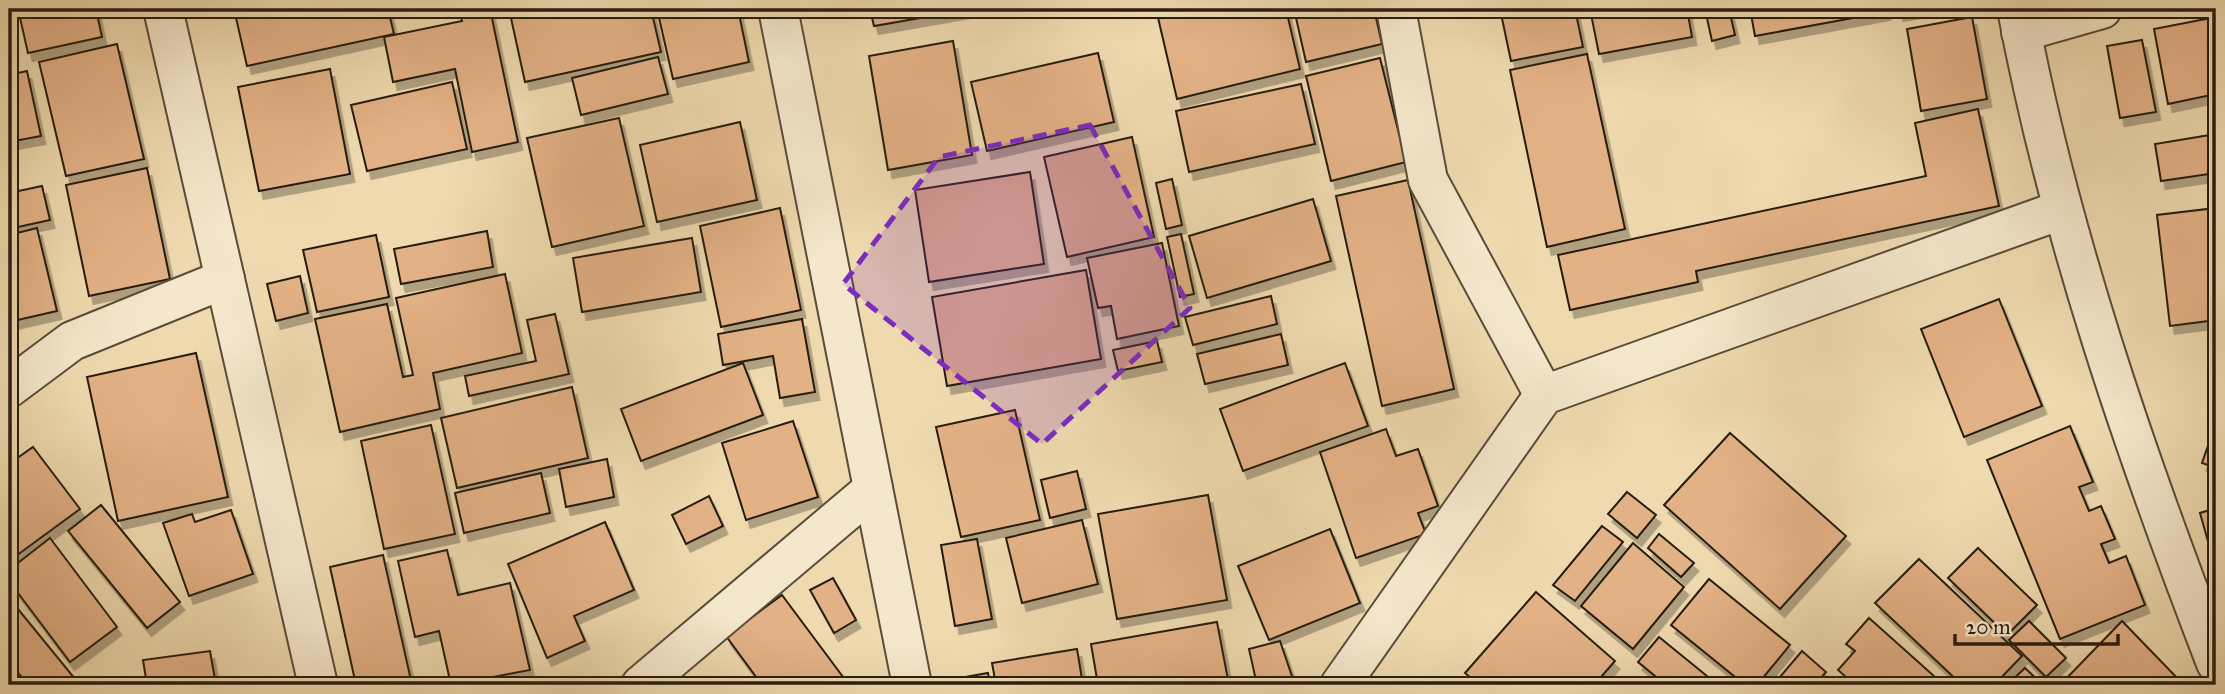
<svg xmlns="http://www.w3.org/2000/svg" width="2225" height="694" font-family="'IM FELL Great Primer',serif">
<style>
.building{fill:#e3b186;stroke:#271d11;stroke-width:2;filter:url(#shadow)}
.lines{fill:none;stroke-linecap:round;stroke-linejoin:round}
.minor-casing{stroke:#594c38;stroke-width:42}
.minor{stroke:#f5e7cb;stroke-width:38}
.marked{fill:#7b2cbf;fill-opacity:0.2;stroke:#7b2cbf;stroke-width:5;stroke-dasharray:14 9;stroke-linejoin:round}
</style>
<defs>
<filter id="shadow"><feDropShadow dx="4.5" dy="8" stdDeviation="0" flood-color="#0004"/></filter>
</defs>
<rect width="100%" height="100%" fill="#efdaaf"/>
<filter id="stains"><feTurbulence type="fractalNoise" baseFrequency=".00286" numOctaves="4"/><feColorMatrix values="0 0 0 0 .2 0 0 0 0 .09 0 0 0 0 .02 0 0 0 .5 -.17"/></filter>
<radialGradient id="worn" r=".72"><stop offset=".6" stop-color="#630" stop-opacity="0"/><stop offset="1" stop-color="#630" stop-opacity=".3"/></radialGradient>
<g class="building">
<path d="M18 9H96L102 37 28 53Z"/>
<path d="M234 9H388L394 34 247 66Z"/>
<path d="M459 9H490L518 142 472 152 455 69 393 82 384 37 462 21Z"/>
<path d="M509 9H651L661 52 525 82Z"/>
<path d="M657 9H738L749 62 673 79Z"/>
<path d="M870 9H972L874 26Z"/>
<path d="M1156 9H1286L1300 69 1177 99Z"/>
<path d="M1294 9H1374L1382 44 1306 62Z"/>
<path d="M1500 9H1575L1583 47 1511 61Z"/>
<path d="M1590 9H1687L1692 37 1599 54Z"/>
<path d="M1705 9H1729L1735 35 1712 41Z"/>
<path d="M1750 9H1886V12L1755 36Z"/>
<path d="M1898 9H1923L1899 13Z"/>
<path d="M1972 17 1987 99 1921 111 1907 29Z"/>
<path d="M2216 17V94L2168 104 2154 29Z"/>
<path d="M2142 40 2156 112 2120 118 2107 46Z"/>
<path d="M953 41 972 155 888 170 869 56Z"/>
<path d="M117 44 144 159 66 176 39 62Z"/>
<path d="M1098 53 1114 122 987 151 971 82Z"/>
<path d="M1587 54 1625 229 1547 247 1510 70Z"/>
<path d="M658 57 668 94 581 115 572 78Z"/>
<path d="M1380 58 1406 162 1331 181 1306 76Z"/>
<path d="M330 69 350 174 259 191 238 87Z"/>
<path d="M27 71 41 136 9 142V75Z"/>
<path d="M452 82 467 149 367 171 351 105Z"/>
<path d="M1301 84 1315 144 1189 172 1176 111Z"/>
<path d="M1978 109 1999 206 1696 271 1698 282 1570 310 1558 255 1926 176 1915 123Z"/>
<path d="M619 118 644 226 552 247 527 138Z"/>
<path d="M740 122 757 200 657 222 640 145Z"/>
<path d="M2216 134V173L2161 181 2155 144Z"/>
<path d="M1132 137 1154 237 1067 257 1044 157Z"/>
<path d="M9 166 14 190 9 191Z"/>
<path d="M147 168 170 279 89 296 66 185Z"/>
<path d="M1030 172 1044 264 929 282 915 190Z"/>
<path d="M1172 179 1182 225 1166 229 1156 183Z"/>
<path d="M1408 180 1454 389 1382 406 1336 196Z"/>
<path d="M42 186 50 220 9 229V193Z"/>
<path d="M1313 199 1331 261 1207 298 1189 236Z"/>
<path d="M780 208 801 310 721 327 700 226Z"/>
<path d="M2216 208V320L2170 326 2157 215Z"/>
<path d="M37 228 57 311 9 322V235Z"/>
<path d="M487 231 493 267 401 284 394 249Z"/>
<path d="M1181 234 1194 294 1180 297 1167 237Z"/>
<path d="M376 235 389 297 317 312 303 250Z"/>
<path d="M692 238 701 292 582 312 573 258Z"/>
<path d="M1162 243 1179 326 1117 339 1111 306 1098 308 1087 258Z"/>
<path d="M1086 270 1101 359 947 386 932 297Z"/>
<path d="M505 274 522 353 433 373 440 409 340 432 315 319 387 304 403 377 413 375 396 298Z"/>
<path d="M300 276 308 313 276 321 267 284Z"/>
<path d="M1271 296 1277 324 1193 345 1185 317Z"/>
<path d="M1999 299 2042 406 1964 437 1921 329Z"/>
<path d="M555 314 569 374 469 396 465 376 536 361 527 320Z"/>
<path d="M802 319 815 392 780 398 773 356 723 365 718 334Z"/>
<path d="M1281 334 1288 365 1205 384 1197 354Z"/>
<path d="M1157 341 1162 362 1118 371 1113 350Z"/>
<path d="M196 353 228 497 118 521 87 377Z"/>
<path d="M743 363 763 415 641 461 621 409Z"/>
<path d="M1345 363 1368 426 1243 471 1220 409Z"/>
<path d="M572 387 588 458 457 488 441 418Z"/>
<path d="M1015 410 1040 520 961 537 936 427Z"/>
<path d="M793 421 818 497 746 520 722 443Z"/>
<path d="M2216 423V468L2202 463Z"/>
<path d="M431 425 455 534 384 549 361 441Z"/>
<path d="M2070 426 2093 482 2079 487 2089 511 2101 506 2115 539 2101 544 2109 563 2126 556 2145 605 2060 639 1987 460Z"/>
<path d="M1386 429 1396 456 1418 449 1438 506 1418 513 1426 534 1356 558 1320 452Z"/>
<path d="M1730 433 1846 536 1780 609 1664 505Z"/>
<path d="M33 447 80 509 9 561V464Z"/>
<path d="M607 459 614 497 566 507 559 469Z"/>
<path d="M1077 471 1086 509 1050 518 1041 480Z"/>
<path d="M541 473 550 513 464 533 455 493Z"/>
<path d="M1627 492 1656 515 1637 538 1608 514Z"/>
<path d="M1208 495 1227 600 1117 619 1098 514Z"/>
<path d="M709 496 723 526 686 544 672 515Z"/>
<path d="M101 505 180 602 147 628 68 531Z"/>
<path d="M2216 508V570L2200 513Z"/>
<path d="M231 510 253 574 189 596 163 523 192 514 195 522Z"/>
<path d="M1082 520 1098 584 1022 603 1006 538Z"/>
<path d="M605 522 634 590 574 616 585 641 547 658 508 564Z"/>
<path d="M1602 526 1623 542 1575 601 1553 585Z"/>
<path d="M1330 529 1360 603 1269 640 1238 566Z"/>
<path d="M1659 534 1694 563 1681 577 1648 548Z"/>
<path d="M50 538 117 627 70 662 9 581V570Z"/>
<path d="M977 539 992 619 955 626 941 545Z"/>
<path d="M1633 543 1684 587 1633 649 1581 606Z"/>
<path d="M1978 548 2037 605 2007 635 1948 578Z"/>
<path d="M447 550 458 595 510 583 530 670 451 685 439 631 415 637 398 561Z"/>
<path d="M383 555 412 685H356L330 567Z"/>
<path d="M1919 559 2022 656 1994 685H1962L1875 603Z"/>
<path d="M833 578 856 620 834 633 810 590Z"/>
<path d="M1709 579 1790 645 1757 685H1745L1671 625Z"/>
<path d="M1536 592 1615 661 1594 685H1479L1465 673Z"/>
<path d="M782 595 849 685H762L726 636Z"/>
<path d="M9 598 80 685H28L9 661Z"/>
<path d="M1869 618 1944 685H1855L1838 670 1855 651 1846 644Z"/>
<path d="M2029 621 2066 658 2046 677 2009 640Z"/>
<path d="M2122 621 2182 683 2180 685H2060Z"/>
<path d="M1217 622 1229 685H1098L1091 644Z"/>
<path d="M1659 637 1718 685H1666L1638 662Z"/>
<path d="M1280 641 1295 685H1257L1249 649Z"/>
<path d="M1077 649 1083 685H996L992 663Z"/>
<path d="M210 651 216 685H147L143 660Z"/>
<path d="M1802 651 1826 672 1815 685H1773Z"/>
<path d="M2025 668 2043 685H2007Z"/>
<path d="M988 673 990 685H949L948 680Z"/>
</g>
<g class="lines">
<g class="minor-casing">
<g id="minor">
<path d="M163 9 318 685"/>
<path d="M778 9 912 685"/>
<path d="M1396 9 1428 180 1544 395"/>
<path d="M2017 9C2059 233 2134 450 2216 663"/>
<path d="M2021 32 2102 9"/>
<path d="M9 388 72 341 225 279"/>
<path d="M641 685 873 489"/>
<path d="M1340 685 1544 395 2061 210"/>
</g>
</g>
<use href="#minor" class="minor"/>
</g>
<path class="marked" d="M1090 125 1190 308 1042 444 843 284 939 157Z"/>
<rect width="2225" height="694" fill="none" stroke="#efdaaf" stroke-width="35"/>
<rect x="10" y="10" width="2204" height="673" fill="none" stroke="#271d11" stroke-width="3.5"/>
<rect x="18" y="18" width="2190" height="659" fill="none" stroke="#271d11" stroke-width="2"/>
<path d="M1955 634v10h163v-10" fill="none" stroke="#271d11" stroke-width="3.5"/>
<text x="1966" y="634" font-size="21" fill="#271d11" stroke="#f5e7cb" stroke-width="5" paint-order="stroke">20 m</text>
<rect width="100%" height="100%" filter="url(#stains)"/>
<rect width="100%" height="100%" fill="url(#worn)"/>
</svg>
